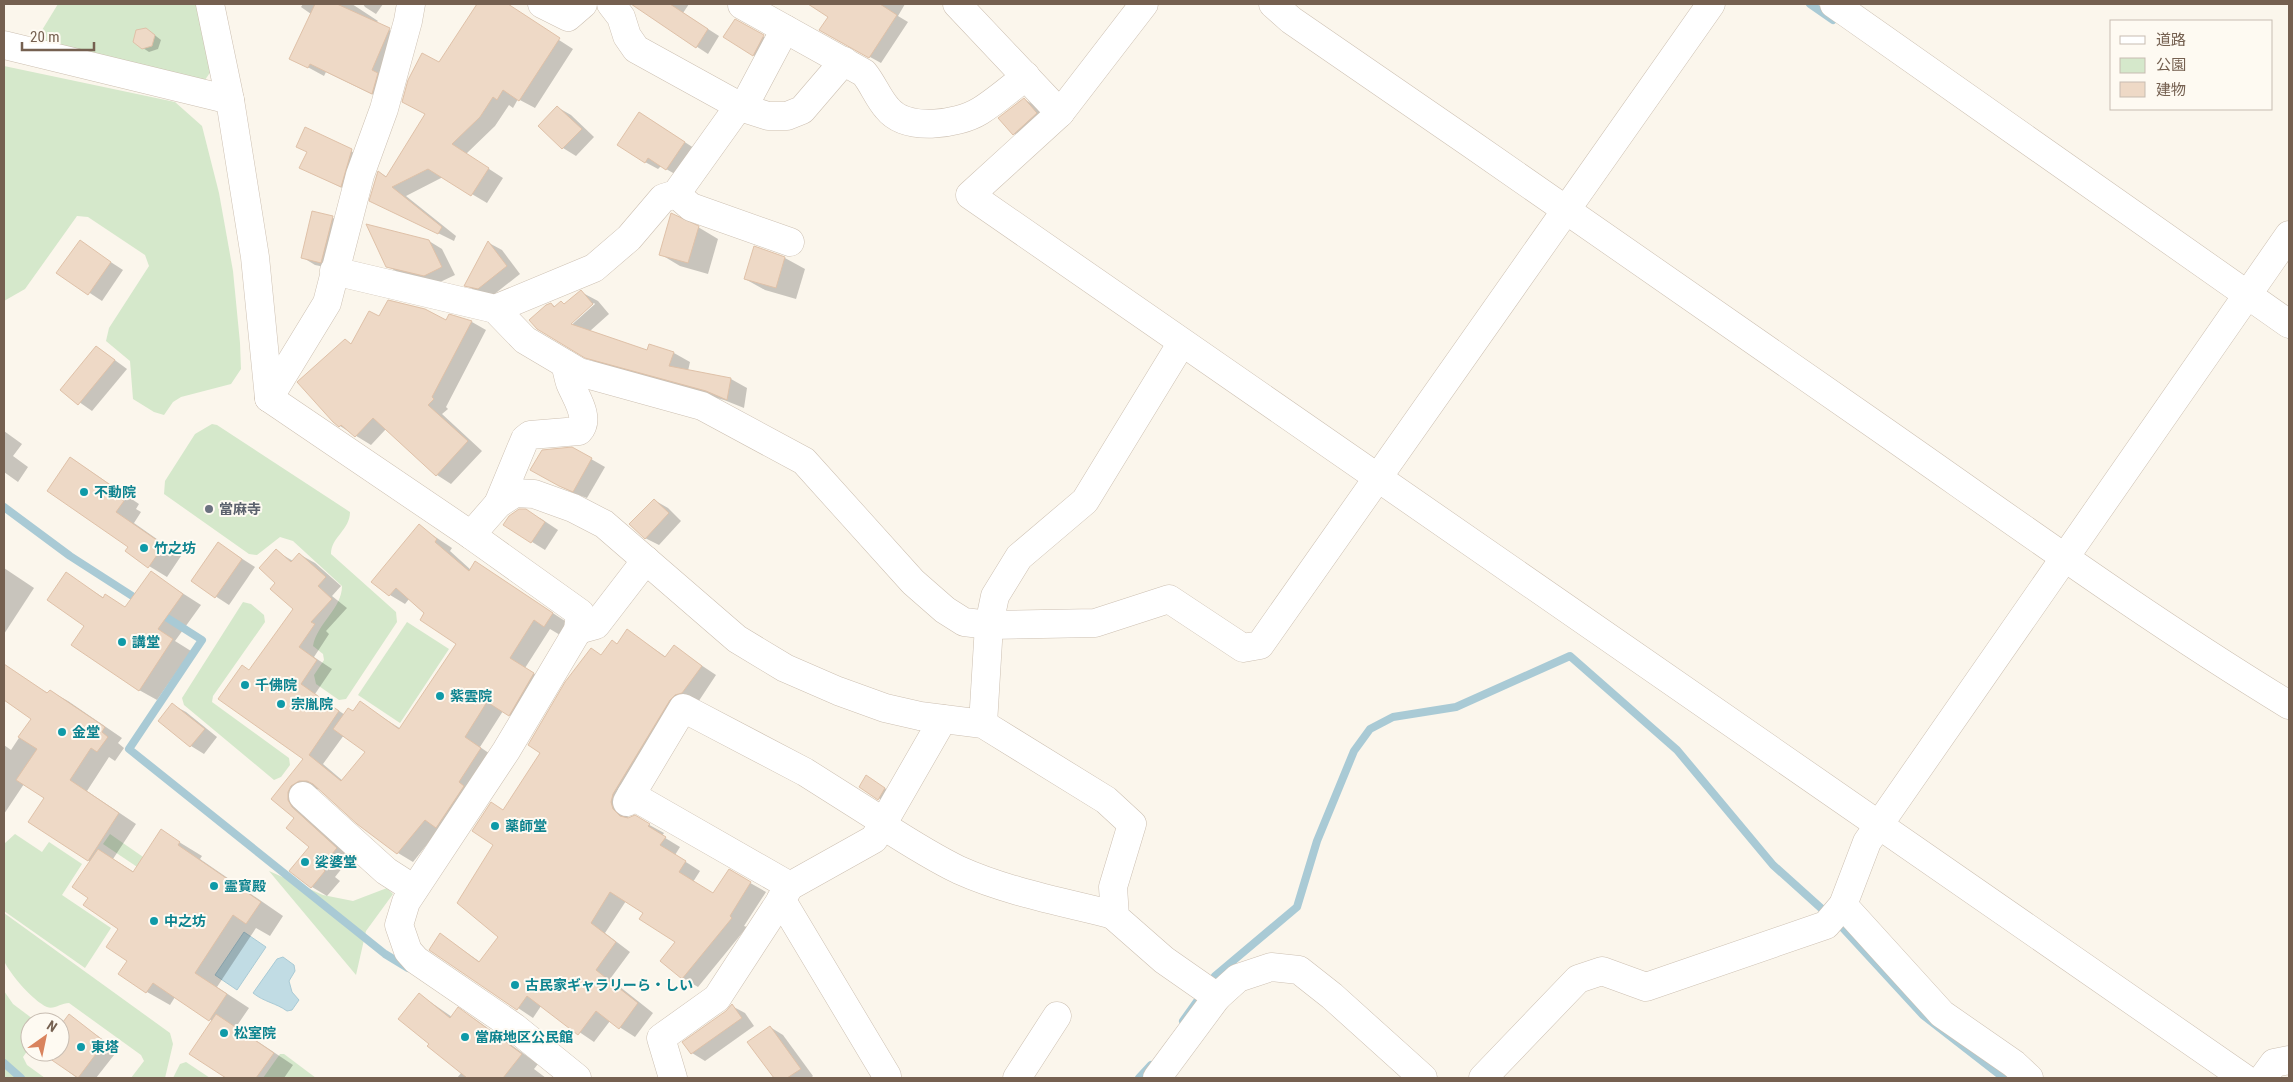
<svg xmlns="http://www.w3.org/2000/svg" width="2293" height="1082" font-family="'Roboto Condensed','Noto Sans JP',sans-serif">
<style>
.green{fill:#d5e8cb}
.water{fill:#c1dce4;stroke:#a9cad5}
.shadow{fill:#0003;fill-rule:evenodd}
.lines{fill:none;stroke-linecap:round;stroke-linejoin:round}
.stream{stroke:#a9cad5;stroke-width:8}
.building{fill:#eed9c6;stroke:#dfc1a8}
.minor-casing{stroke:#cdc0b2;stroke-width:29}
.minor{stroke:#fff;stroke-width:28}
.culture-dot{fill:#0f9aa8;stroke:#fefaf2;stroke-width:2}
.worship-dot{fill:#6b7280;stroke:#fefaf2;stroke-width:2}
.labels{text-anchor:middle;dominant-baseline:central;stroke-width:4;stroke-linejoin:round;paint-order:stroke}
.culture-label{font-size:14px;font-weight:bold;fill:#0d838f;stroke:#fefaf2;text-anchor:start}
.worship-label{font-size:14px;font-weight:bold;fill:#5b616d;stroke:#fefaf2;text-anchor:start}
</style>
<rect width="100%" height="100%" fill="#fbf6ec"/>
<g class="green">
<path d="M58 4H199L211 71 203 83 36 40Z"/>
<path d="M4 66 175 102 202 126 219 193 233 271 240 343 241 369 231 384 181 397 173 402 164 415 154 412 133 399 130 361 106 341 109 328 149 266 145 255 88 217 77 216 25 289 4 301Z"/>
<path d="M212 424 217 425 350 512C350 530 331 537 331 554L396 612 397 622 346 699 339 700 316 684 314 675 324 660 323 654 313 646C317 623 342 609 342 586L293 541 280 537 257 555 249 554 164 494 165 481 195 434Z"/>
<path d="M243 602 251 604 264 615 265 622 213 696 212 702 289 758 290 765 281 777 274 780 184 705 182 698Z"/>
<path d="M407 622 449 649 400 723 358 695Z"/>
<path d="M15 834 42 852 49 842 82 864 62 895 111 928 85 968 4 911V844Z"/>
<path d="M110 834 182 884 176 893 103 844Z"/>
<path d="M269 871 323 895 353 901 387 888 393 894 366 931 356 975Z"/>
<path d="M4 913 170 1033 173 1044 165 1078H131L144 1061 141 1055 69 1003C61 1003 54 1010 47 1007 33 1001 10 974 4 961 0 951 4 924 4 913Z"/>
<path d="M4 991 13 1004 37 1022H30V1047L23 1057 27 1065 45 1078H4Z"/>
<path d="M280 1054H284L316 1078H263Z"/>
<path d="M186 1062 210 1078H173L180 1064Z"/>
</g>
<g class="water">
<path d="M244 932 266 947 237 990 215 975Z"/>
<path d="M283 957 294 965 295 971 289 981 292 992 299 1000 292 1010 287 1011C276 1003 264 1002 253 993L277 959Z"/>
</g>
<g class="shadow">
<path d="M303 4H352L378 21 376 23 406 39 388 102 326 72 324 76 291 58 311 14 301 7Z"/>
<path d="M363 4H383L376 14 365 7Z"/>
<path d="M478 4H503L573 49 535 108 518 99 513 108 509 105 495 126 466 154 503 178 487 203 443 177 406 196 456 236 454 241 371 200 379 172 387 177 427 115 439 64Z"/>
<path d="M632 4H689L683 13 719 36 708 54Z"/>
<path d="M810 4H905L898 16 908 22 881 63 821 30 829 16Z"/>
<path d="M736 21 776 44 766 63 725 37Z"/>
<path d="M152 33 161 40 158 49 149 52 143 48Z"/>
<path d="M1024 99 1037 107 1050 121 1027 141 1014 134Z"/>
<path d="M557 107 571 115 594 137 576 156 563 148 540 126Z"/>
<path d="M640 113 697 150 680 177 661 166 658 169 645 162Z"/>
<path d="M351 151 364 159 354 194 301 167 308 152Z"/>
<path d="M313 213 333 218 346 225 334 269 315 265 302 257Z"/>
<path d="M698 227 718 239 708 274 680 266 660 254Z"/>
<path d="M429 241 442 249 455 275 438 283 401 274 387 266Z"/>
<path d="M80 242 123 270 102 301 58 272Z"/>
<path d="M489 243 502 250 520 274 492 296 479 293 466 285Z"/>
<path d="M785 258 805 269 796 299 765 290 745 279Z"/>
<path d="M581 292 598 301 609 314 590 331 648 351 674 353 690 362 688 371 731 379 747 388 744 408 724 400 603 367 537 328 551 304 556 307 565 304ZM594 303 595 304 567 329 565 327Z"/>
<path d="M450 316 472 322 486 330 446 407 448 409 442 414 482 451 451 484 437 475 386 429 371 445 340 426 345 341 352 345 380 318 446 322Z"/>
<path d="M97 347 127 369 92 411 62 390Z"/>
<path d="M4 431 22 444 13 456 28 467 18 482 4 472Z"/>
<path d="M572 448 605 467 587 498 573 493 532 470Z"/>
<path d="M71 458 139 504 136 509 141 512 134 523 181 556 167 577 149 566 129 547Z"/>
<path d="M654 500 668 508 681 521 659 545 645 538Z"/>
<path d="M540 518 558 530 545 550 505 525Z"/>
<path d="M419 526 452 548 450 551 471 570 476 563 568 623 560 635 550 629 525 668 549 683 524 724 503 711 480 747 496 758 413 862 398 853 358 823 320 789 314 790 351 857 335 877 340 881 327 896 312 887 291 871 311 847 295 818 272 799 305 759 250 671 295 608 277 583 276 551 293 561 299 554 315 563 341 586 332 596 347 608 326 631 329 634 314 657 332 669 315 694 345 715 354 712 360 703 401 729 457 643 409 599 405 604 390 595ZM344 735 367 752 343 781 323 764Z"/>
<path d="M219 544 255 567 229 605 192 581Z"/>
<path d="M4 568 34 588 4 634Z"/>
<path d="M151 573 201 605 175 641 191 651 157 700 139 690 86 626 66 574 104 598 126 608Z"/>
<path d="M628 631 666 657 674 647 716 675 626 811 628 818 635 817 664 833 662 836 680 847 675 855 700 871 693 882 714 895 729 871 766 892 744 926 747 927 698 987 683 978 676 942 644 912 626 901 605 933 630 952 610 979 653 1013 635 1037 610 1021 594 1042 541 1006 533 1018 431 950 440 934 480 962 500 937 495 845 504 811 602 656 617 645Z"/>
<path d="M8 668 49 694 50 691 68 701 122 738 118 743 124 748 115 761 109 757 87 791 136 824 113 859 134 872 161 831 202 856 200 859 283 916 270 936 256 928 217 987 249 1008 236 1027 293 1065 284 1078H228L191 1054 212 1021 175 997 170 1005 147 992 129 961 120 928 90 897 91 862 29 822 45 798 24 784 4 814V745L11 750 32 718 4 699V674Z"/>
<path d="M173 705 186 712 217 737 204 754 191 746Z"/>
<path d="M873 781 891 792 885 802 860 787Z"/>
<path d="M419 994 452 1017 458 1009 475 1019 538 1064 534 1069 546 1078H457L462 1072 431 1044Z"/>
<path d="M732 1006 745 1013 754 1026 705 1061 692 1053Z"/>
<path d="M69 1016 118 1050 96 1078H77L43 1052H60V1028Z"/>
<path d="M770 1027 783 1035 813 1076 811 1078H775L749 1042Z"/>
</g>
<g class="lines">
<g class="stream">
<path d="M1810 4 1833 20"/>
<path d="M4 507 70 556 140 601"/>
<path d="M158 612 202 640 129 749 385 954 408 968"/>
<path d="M1183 1021 1215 976 1297 907 1317 841 1354 751 1370 729 1393 717 1456 707 1570 656 1677 750 1773 865 1842 927 1923 1015 2004 1078"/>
<path d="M4 1063 21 1078"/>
<path d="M1139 1078 1151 1065"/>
</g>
</g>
<g class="building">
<path d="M315 4H337L390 28 372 70 378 73 372 94 310 64 308 68 289 59Z"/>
<path d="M477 4H508L560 38 519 101 503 90 497 100 493 97 480 117 452 144 489 168 471 196 428 169 392 187 442 227 438 234 369 201 378 171 386 177 425 114 402 102 408 80 422 53 439 62Z"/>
<path d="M631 4H670L708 29 696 48Z"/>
<path d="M808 4H880L897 15 869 58 819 30 828 17Z"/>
<path d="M735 19 764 35 753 56 723 37Z"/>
<path d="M146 28 155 35 152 46 142 49 133 42 136 30Z"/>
<path d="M1024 98 1037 113 1013 135 998 118Z"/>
<path d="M557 106 582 129 562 149 538 126Z"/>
<path d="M639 112 685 142 666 170 648 158 645 163 617 145Z"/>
<path d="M305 127 352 149 341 187 299 168 307 152 296 147Z"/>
<path d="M312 211 333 216 321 263 301 258Z"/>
<path d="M671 213 699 226 688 263 659 255Z"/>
<path d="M366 224 429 240 442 267 424 276 386 267Z"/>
<path d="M80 240 111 262 88 295 56 273Z"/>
<path d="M488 241 507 266 478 289 464 286Z"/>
<path d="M754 246 785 257 776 288 744 279Z"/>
<path d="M581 290 593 304 571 324 647 350 649 344 674 352 669 366 731 378 727 400 706 391 585 358 537 329 529 320 546 305 551 303 554 307 561 301 564 304Z"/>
<path d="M388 300 425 309 446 320 449 314 472 321 432 397 434 399 428 405 468 441 436 476 373 418 355 437 341 425 339 427 333 422 297 382 345 339 351 344 369 311 379 316Z"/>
<path d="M96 346 115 360 78 405 60 390Z"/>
<path d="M572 447 592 458 573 492 559 486 530 470 542 450Z"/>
<path d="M70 457 122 493 119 498 124 501 116 512 164 545 148 568 125 551 128 547 47 491Z"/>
<path d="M654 499 669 513 645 539 629 524Z"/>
<path d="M519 509H526L545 522 531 543 503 525 509 516Z"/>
<path d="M419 524 437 539 435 542 469 571 475 561 553 613 544 627 534 620 510 658 534 673 509 716 487 702 465 737 481 748 459 782 464 786 436 828 425 820 397 854 357 824 313 784 307 781H299L291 786 288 792V800L292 807 337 848 321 867 325 871 311 888 289 871 309 847 286 828 294 818 271 799 303 759 218 699 242 665 249 670 293 609 270 589 275 583 259 568 276 549 291 562 299 553 326 577 318 586 332 599 311 622 315 624 299 647 317 660 301 684 339 711 309 755 341 781 365 752 333 729 348 708 353 711 360 701 399 729 456 644 420 620 424 613 396 588 389 596 371 582Z"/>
<path d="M218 542 242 559 215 598 191 581Z"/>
<path d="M151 571 183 594 158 629 173 639 139 691 71 645 84 626 47 600 66 572 103 598 105 594 125 607Z"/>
<path d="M627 629 665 657 674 645 702 666 682 693 675 695 670 700 613 794 611 802 613 809 620 816 628 818 635 815 650 824 648 826 666 837 660 845 686 861 679 872 713 893 729 869 751 882 730 916 732 918 682 979 660 961 675 942 639 919 643 913 610 892 591 923 616 942 596 970 638 1003 619 1029 596 1011 578 1035 527 996 517 1010 429 950 440 933 479 962 498 937 457 903 493 845 472 831 491 802 503 810 540 753 528 745 565 682 591 648 601 655 612 640 617 644Z"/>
<path d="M4 664 47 693 50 690 105 727 102 732 108 737 97 752 91 748 70 780 119 813 88 861 28 822 44 798 16 780 37 749 18 737 31 719 4 700Z"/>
<path d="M172 703 205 729 190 747 158 721Z"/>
<path d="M866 775 885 788 878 800 859 787Z"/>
<path d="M161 829 180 842 178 845 261 902 246 924 233 915 195 973 227 994 209 1021 153 983 146 993 118 974 127 961 106 947 118 929 83 905 88 898 72 887 98 849 133 872Z"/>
<path d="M419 993 450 1018 458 1007 522 1054 503 1078H467L427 1046 429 1044 398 1019Z"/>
<path d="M732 1004 742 1018 691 1054 682 1042 726 1011Z"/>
<path d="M69 1014 105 1042 78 1078 40 1052H60V1026Z"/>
<path d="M216 1014 274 1053 256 1078H226L189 1054Z"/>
<path d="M770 1026 801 1069 787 1078H774L747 1042Z"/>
</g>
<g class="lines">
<g class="minor-casing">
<g id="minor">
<path d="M210 4 230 100 255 257 269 398 471 535 580 613 578 630 506 751 406 902 399 925 408 951 416 960 514 1027 577 1078"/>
<path d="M542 4 568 17 583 4"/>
<path d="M611 4 621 17 627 36 636 49 743 108 768 116H787L802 110 844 61"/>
<path d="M743 4 742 5 864 73C873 84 878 98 887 108 906 132 957 125 980 111 996 101 1011 88 1026 76"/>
<path d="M957 4 1060 113"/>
<path d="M1144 4 1060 113 970 195 2244 1078"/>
<path d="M1273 4 1291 20C1485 153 1678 287 1871 422 2009 518 2146 618 2289 705"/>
<path d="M1834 4 2289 324"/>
<path d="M4 45 230 100"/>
<path d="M743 108 785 29"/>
<path d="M676 194 691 207 790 242"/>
<path d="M334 271 495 309 594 268 629 238 663 198 676 194 739 106"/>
<path d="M495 309 525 340 579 372 702 406 804 461 913 582 945 610 964 622 989 625 1095 623 1169 599 1243 648 1260 645 1711 4"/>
<path d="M269 398 327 303 360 175 384 109 408 21 411 4"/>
<path d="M498 504 525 439 530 435 579 431C591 418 575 396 570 383 568 377 567 370 565 364"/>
<path d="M471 535 498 504 515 493 534 494 573 508 604 524 737 639 785 668 838 691 885 708 920 716 983 724 1106 800 1132 824 1113 887 1115 917 1164 960 1217 997 1238 978 1271 967 1299 970 1332 996 1423 1078"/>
<path d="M578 630 596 625 646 560"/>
<path d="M983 724 989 625 995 596 1019 557 1085 501 1181 344"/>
<path d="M631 795 683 708 805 772 884 822"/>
<path d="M303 796 386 871 414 889"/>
<path d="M627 802 631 795 790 886"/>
<path d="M882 825C907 841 932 857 959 870 1008 892 1063 902 1114 915"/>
<path d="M781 899 887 1076"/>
<path d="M1843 905 1942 1014 2014 1064 2029 1078"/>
<path d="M673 1078 661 1038 717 998 790 886 874 839 943 719"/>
<path d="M1017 1078 1057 1016"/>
<path d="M1157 1078 1217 997"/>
<path d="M1483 1078 1578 979 1602 971 1646 987 1826 925 1843 905 1867 842 2289 235"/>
<path d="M2263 1078 2274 1063 2289 1060"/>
</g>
</g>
<use href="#minor" class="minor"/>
</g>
<g class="culture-dot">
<circle cx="84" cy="492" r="5"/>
<circle cx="144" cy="548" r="5"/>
<circle cx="122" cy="642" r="5"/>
<circle cx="245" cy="685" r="5"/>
<circle cx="440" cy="696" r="5"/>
<circle cx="281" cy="704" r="5"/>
<circle cx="62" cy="732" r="5"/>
<circle cx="495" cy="826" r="5"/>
<circle cx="305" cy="862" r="5"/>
<circle cx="214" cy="886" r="5"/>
<circle cx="154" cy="921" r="5"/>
<circle cx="515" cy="985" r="5"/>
<circle cx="224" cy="1033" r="5"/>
<circle cx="465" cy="1037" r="5"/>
<circle cx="81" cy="1047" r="5"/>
</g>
<circle class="worship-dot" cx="209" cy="509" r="5"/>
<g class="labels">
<g class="culture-label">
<text x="94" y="492">不動院</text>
<text x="154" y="548">竹之坊</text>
<text x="132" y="642">講堂</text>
<text x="255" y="685">千佛院</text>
<text x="450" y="696">紫雲院</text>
<text x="291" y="704">宗胤院</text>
<text x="72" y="732">金堂</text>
<text x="505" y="826">薬師堂</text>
<text x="315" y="862">娑婆堂</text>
<text x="224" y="886">霊寳殿</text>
<text x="164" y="921">中之坊</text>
<text x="525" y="985">古民家ギャラリーら・しい</text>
<text x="234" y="1033">松室院</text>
<text x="475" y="1037">當麻地区公民館</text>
<text x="91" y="1047">東塔</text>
</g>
<g class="worship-label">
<text x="219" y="509">當麻寺</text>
</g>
</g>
<rect width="2293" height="1082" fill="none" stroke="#756050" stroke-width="10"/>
<rect x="2110" y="20" width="162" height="90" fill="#fefaf2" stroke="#c7bcb1"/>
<rect x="2120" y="36" width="25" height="8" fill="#ffffff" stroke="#c7bcb1"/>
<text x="2156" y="45" font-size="15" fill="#756050">道路</text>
<rect x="2120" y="58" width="25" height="15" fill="#d5e8cb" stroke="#c7bcb1"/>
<text x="2156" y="70" font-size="15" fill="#756050">公園</text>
<rect x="2120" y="82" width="25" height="15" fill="#eed9c6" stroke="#c7bcb1"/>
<text x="2156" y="95" font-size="15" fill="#756050">建物</text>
<g transform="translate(45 1037) rotate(33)"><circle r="24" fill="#fefaf2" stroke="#c7bcb1"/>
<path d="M0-4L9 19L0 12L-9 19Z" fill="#d9835d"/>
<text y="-8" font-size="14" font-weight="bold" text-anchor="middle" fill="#756050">N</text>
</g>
<path d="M22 42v8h72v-8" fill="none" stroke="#756050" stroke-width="2.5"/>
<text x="30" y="42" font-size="15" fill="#756050" stroke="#fefaf2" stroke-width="4" paint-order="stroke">20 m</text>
</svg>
